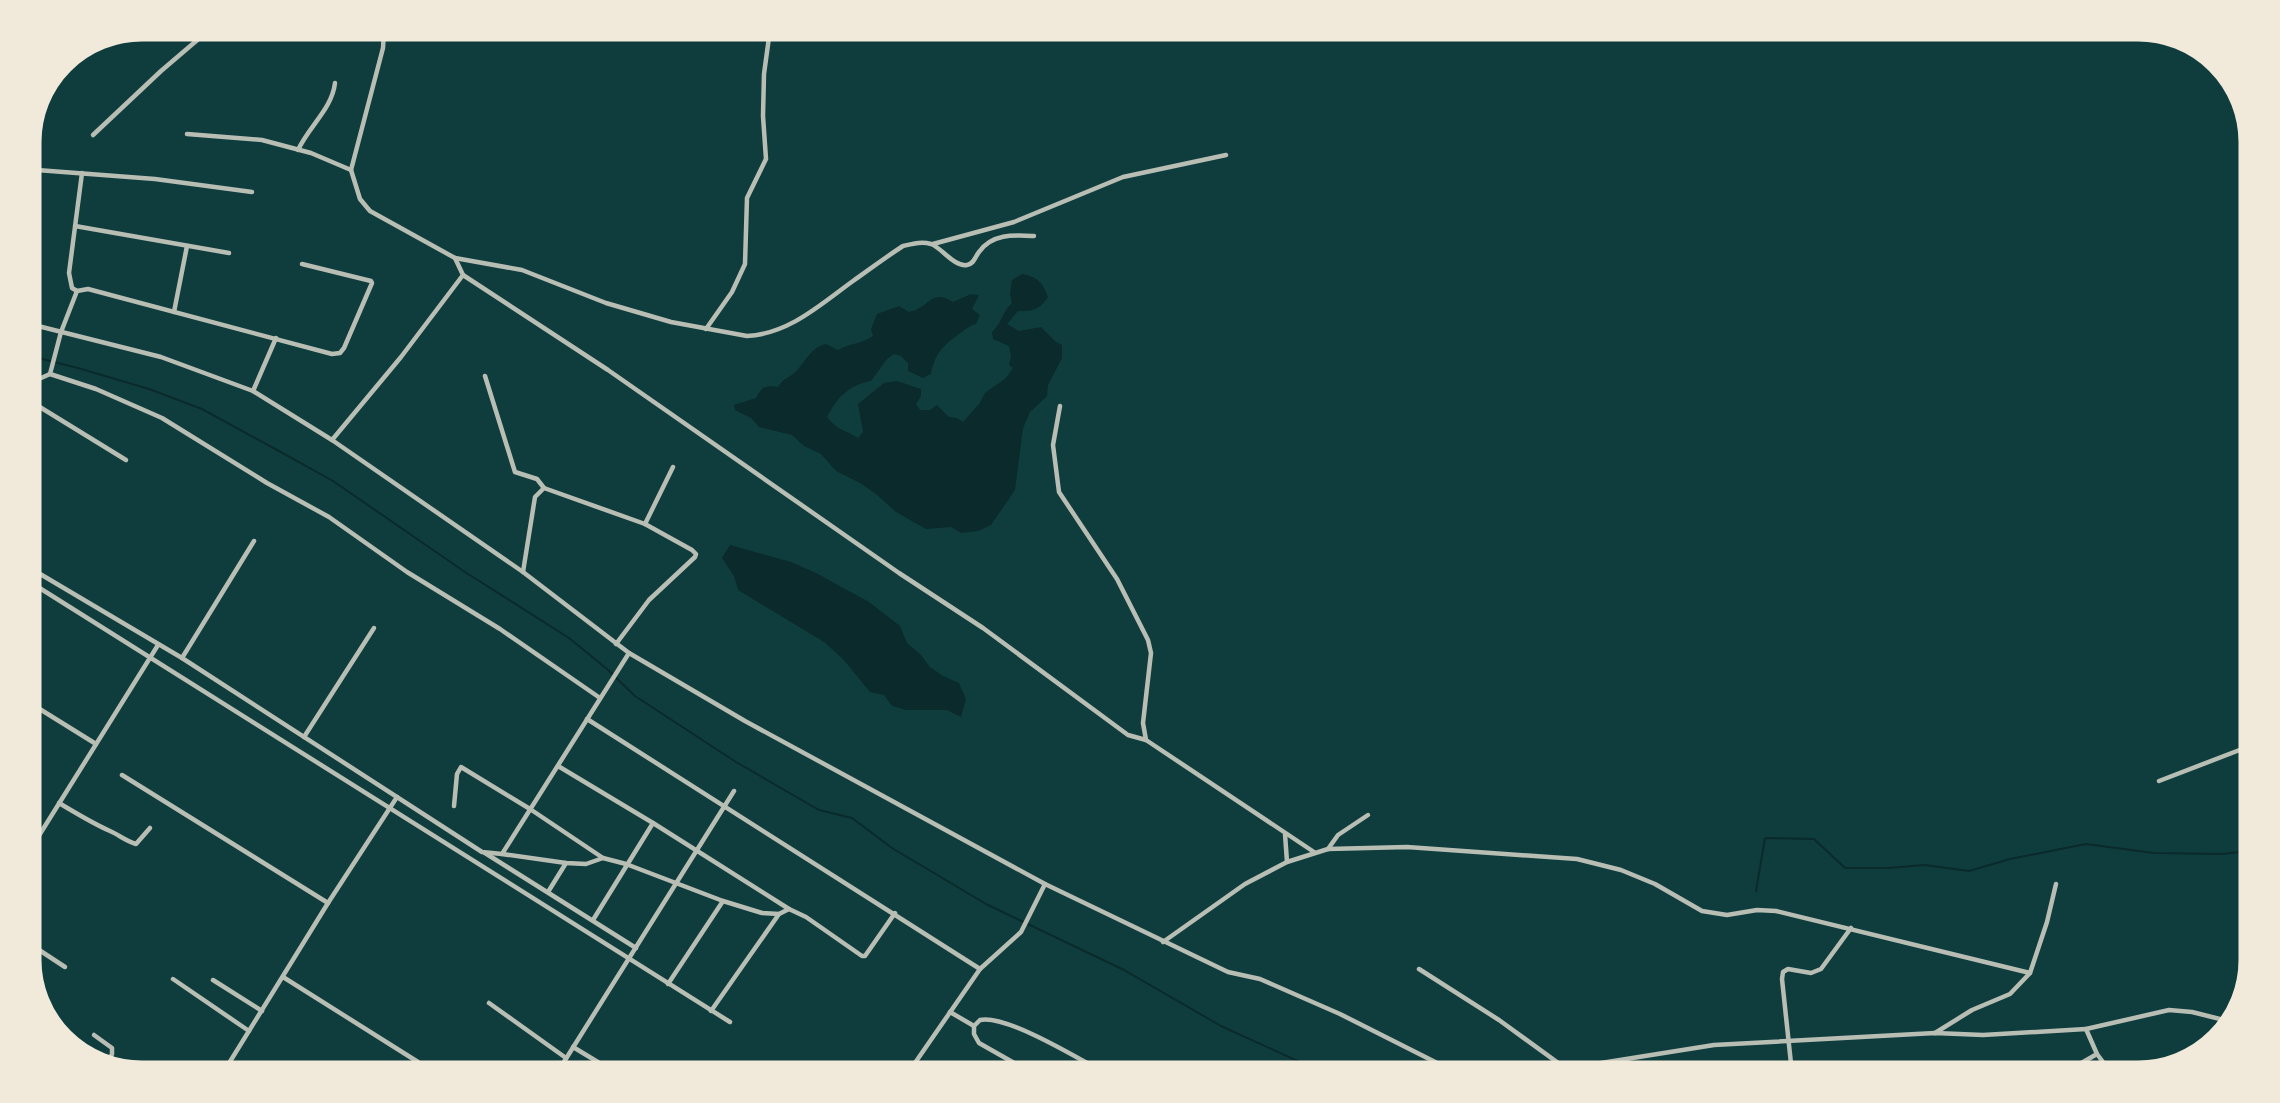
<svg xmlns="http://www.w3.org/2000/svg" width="2280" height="1103" font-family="'Source Sans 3',sans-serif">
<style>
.water{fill:#0a2a2b}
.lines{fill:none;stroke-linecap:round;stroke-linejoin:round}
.stream{stroke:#0a2a2b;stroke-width:2}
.minor{stroke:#b8beb3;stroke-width:4.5}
.rim{fill:none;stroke:#f1e9da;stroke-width:3}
</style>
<rect width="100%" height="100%" fill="#0f3d3e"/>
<g class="water">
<path d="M1022 274C1038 277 1043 283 1048 297 1040 309 1032 312 1018 311L1007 324 1019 331 1041 327 1056 342 1062 345V358L1048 385 1047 396 1030 412 1023 428 1015 490 991 525 978 531 961 533 951 527 926 529 896 512 876 494 860 483 836 471 821 454 804 446 792 435 759 427 751 418 735 410 734 405 756 398C762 386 766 385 778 387 784 378 786 379 793 374 806 363 809 348 826 344L838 350C850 343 862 344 873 336L871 329 877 314 899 306 909 312C930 308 931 288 953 302L971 294 979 295 972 309 980 315 976 324C968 326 965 330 959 334 943 346 935 353 931 374L923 378 908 371V363L901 356 894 354 887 359 871 381C848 385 837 398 827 417 838 431 844 429 858 438L863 432 858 404 884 383 897 381 921 389V396L916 404 920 410H930L937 405 949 417 957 418 963 422 979 404 985 393 1006 378 1013 368 1009 365 1011 356 1009 346 993 339 992 332C1002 323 1002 312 1012 303L1010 294 1012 280Z"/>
<path d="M730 545 791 562 816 573 869 602 900 626 907 643 921 655 930 667 943 676 959 683 966 699 961 717 947 710H906L892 706 884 695 870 692 843 659 824 642 738 590 734 576 722 558Z"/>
</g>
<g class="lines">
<g class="stream">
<path d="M30 356 78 368 149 389 202 409 277 450 333 481 465 572 569 638 607 669 635 696 736 762 819 810 852 818 892 848 986 904 1124 970 1221 1026 1324 1073"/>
<path d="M1756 891 1765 838 1814 839 1845 868H1888L1925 865 1969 871 2010 859 2086 844 2154 853 2221 854 2250 851"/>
</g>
<g class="minor">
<path d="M187 134 262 140 311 153 351 170"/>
<path d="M93 135 161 71 209 30"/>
<path d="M30 150C43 163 34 186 30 201"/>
<path d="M298 150C309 126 332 109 335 83"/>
<path d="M37 170 155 179 252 192"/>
<path d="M75 226 229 253"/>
<path d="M933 244 1014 222 1123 177 1226 155"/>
<path d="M455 258 522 270 606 303 671 322 747 336C789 334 821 304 853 281 870 269 886 257 903 246 912 244 921 241 931 244 942 248 954 267 967 265 974 264 975 257 979 252 992 233 1015 235 1034 236"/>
<path d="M463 275 608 370 899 573 983 628 1128 735 1146 740 1314 852"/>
<path d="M77 291 72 288 69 273 82 173"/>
<path d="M174 312 187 246"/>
<path d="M30 324 161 357 253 391 332 440 523 572 629 653 745 721 1045 884 1228 972 1260 979 1340 1014 1457 1073"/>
<path d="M706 329 732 292 745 264 747 198 766 159 763 116 764 74 770 30"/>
<path d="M50 374 96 389 162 418 267 483 329 517 407 572 500 629 600 698"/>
<path d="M485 376 515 472 537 479 544 488"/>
<path d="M30 383 50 374 61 332 77 291 88 289 332 354 340 353 344 348 372 283 371 281 302 264"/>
<path d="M253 391 276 338"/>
<path d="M30 401 126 460"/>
<path d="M1060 406 1053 445 1059 492 1117 579 1148 640 1151 653 1143 723 1146 740"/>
<path d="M332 440 401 357 463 275 455 258 370 211 360 199 351 170 383 48 384 30"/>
<path d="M645 524 673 467"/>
<path d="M30 568 182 658 482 852 502 854"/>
<path d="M523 572 535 497 544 488 645 524 692 550 696 554 695 557 649 600 616 644"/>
<path d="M30 582 730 1022"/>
<path d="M182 658 254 541"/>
<path d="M30 703 96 744"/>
<path d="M587 719 980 969 1021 932 1045 884"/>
<path d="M304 737 374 628"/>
<path d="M558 766 653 823 789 909"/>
<path d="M122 775 328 903"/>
<path d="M2159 781 2250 746"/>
<path d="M59 803C76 813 92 823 110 831 119 835 126 841 136 844L150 828"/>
<path d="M454 806 457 774 461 767 530 809 603 858 626 864 723 901 762 913 779 914"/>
<path d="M1285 834 1287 862"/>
<path d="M1328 849 1338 835 1368 815"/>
<path d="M30 850 158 645"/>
<path d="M485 853 636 948"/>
<path d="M603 858 586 864 566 863 502 854 629 653"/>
<path d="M548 892 566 863"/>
<path d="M593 920 653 823"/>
<path d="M1163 942 1245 884 1287 862 1328 849 1407 847 1577 859 1621 870 1655 884 1702 911 1727 915 1757 910 1776 911 2030 973"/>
<path d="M30 944 65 967"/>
<path d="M1419 969 1499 1020 1572 1073"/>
<path d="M283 977 418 1062"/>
<path d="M173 979 249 1031"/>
<path d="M213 980 262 1011"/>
<path d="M668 984 723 901"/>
<path d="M489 1003 566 1058"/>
<path d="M711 1011 779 914 789 909 806 917 862 956H865L895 913"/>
<path d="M950 1012 974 1026"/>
<path d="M2086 1029 2169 1010 2192 1012 2228 1021"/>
<path d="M1935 1033 1972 1010 2010 994 2030 973 2047 922 2056 884"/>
<path d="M94 1035 112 1048V1054L107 1065"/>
<path d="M573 1047 616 1073"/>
<path d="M1601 1063 1714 1045 1935 1033 1983 1035 2086 1029 2097 1054 2111 1073"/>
<path d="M1273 1068 1281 1073"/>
<path d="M223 1073 328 903 397 797"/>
<path d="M557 1073 734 791"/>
<path d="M908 1073 980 969"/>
<path d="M1032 1073 979 1043 974 1034V1026L980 1020C1006 1014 1081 1060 1105 1073"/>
<path d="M1237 1073 1241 1067"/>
<path d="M1792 1073 1782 979 1783 972 1788 969 1811 973 1821 969 1851 928"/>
<path d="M2064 1073 2097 1054"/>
</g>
</g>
<path d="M0 0H2280V1103H0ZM142 40H2138A102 102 0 0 1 2240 142V960A102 102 0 0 1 2138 1062H142A102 102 0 0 1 40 960V142A102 102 0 0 1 142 40Z" fill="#f1e9da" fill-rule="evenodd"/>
<path class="rim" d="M142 40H2138A102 102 0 0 1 2240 142V960A102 102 0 0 1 2138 1062H142A102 102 0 0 1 40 960V142A102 102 0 0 1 142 40Z"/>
</svg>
